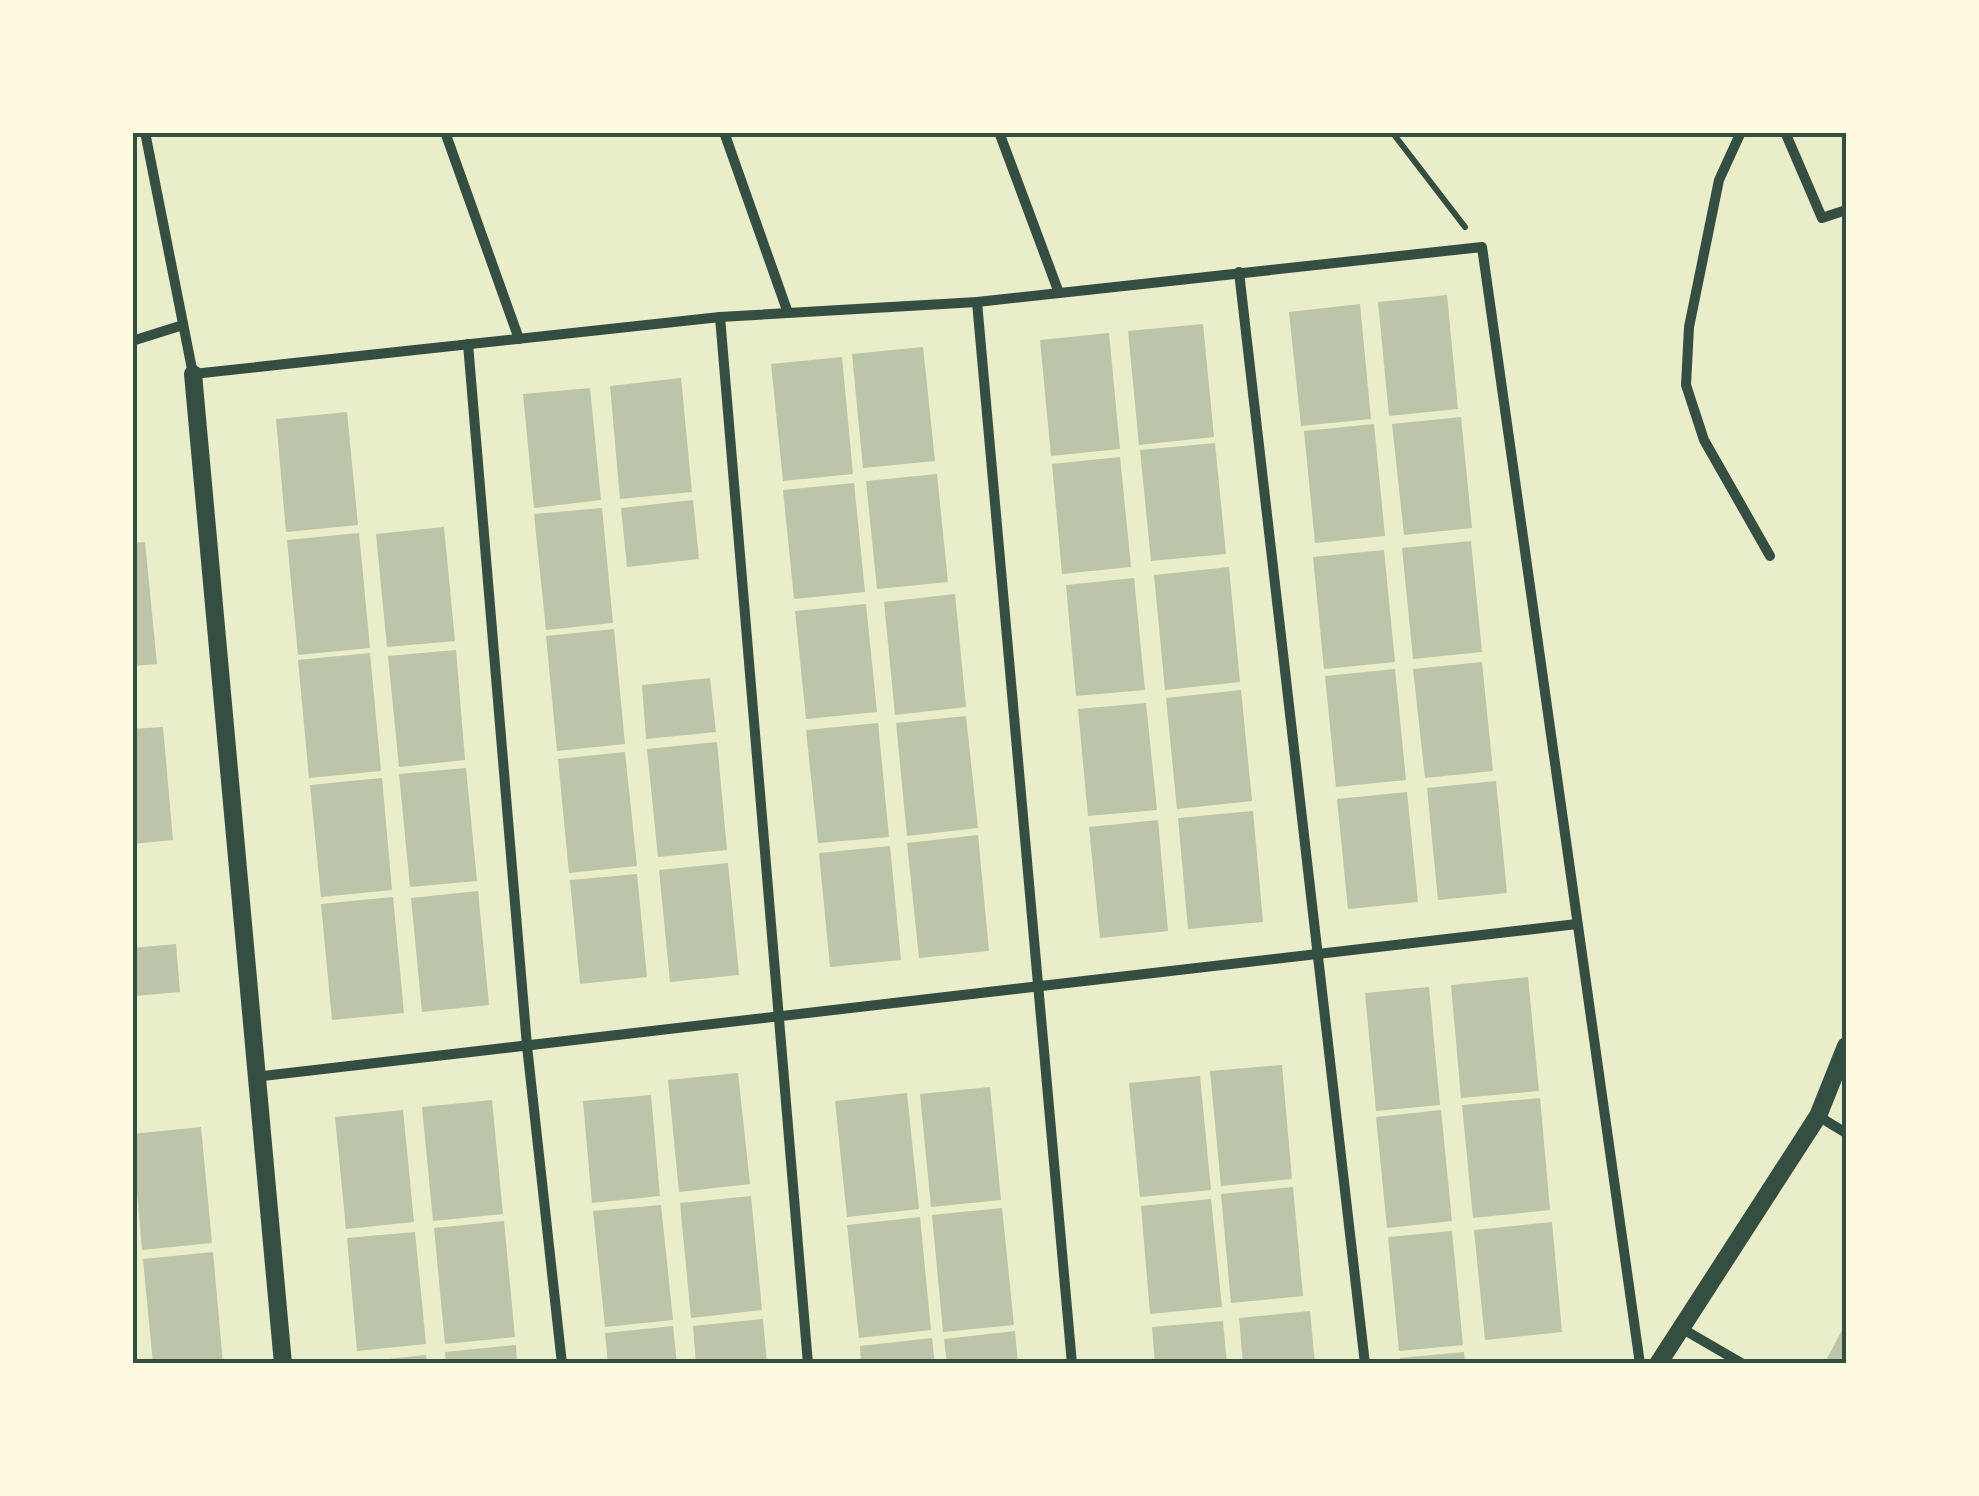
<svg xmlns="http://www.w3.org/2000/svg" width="1979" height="1496" font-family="'Archivo Narrow',sans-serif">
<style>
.building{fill:#bcc5a7}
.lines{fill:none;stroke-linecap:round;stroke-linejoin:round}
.path{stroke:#344e41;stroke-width:6}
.minor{stroke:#344e41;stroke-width:10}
.tertiary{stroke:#344e41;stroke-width:18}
.neatline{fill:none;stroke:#344e41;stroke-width:4}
</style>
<rect width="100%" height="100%" fill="#e9edc9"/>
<g class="building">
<path d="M1447 295 1458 409 1389 416 1378 302Z"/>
<path d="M1360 304 1371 419 1301 426 1289 312Z"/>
<path d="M1203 324 1214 437 1139 445 1128 331Z"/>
<path d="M1109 333 1120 449 1051 456 1040 340Z"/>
<path d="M923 347 935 461 863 468 852 354Z"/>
<path d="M842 357 853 474 783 481 771 364Z"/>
<path d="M681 378 692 492 620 499 610 386Z"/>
<path d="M590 388 601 500 534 508 523 394Z"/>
<path d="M347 412 358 525 286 532 276 419Z"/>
<path d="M1461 417 1472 528 1404 535 1392 424Z"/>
<path d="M1374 424 1385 536 1315 543 1304 431Z"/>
<path d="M1215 443 1226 554 1151 561 1140 450Z"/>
<path d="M1120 457 1131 567 1062 574 1052 464Z"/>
<path d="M937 474 948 582 877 589 866 481Z"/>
<path d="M854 483 865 592 794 599 783 490Z"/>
<path d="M693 500 699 559 627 567 621 508Z"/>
<path d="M602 508 613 623 546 630 534 514Z"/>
<path d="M444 527 455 641 387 647 376 534Z"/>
<path d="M359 533 370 648 298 655 287 540Z"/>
<path d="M1471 541 1482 652 1413 659 1402 548Z"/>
<path d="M145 542 157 664 132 666V543Z"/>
<path d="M1384 550 1395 662 1324 669 1313 557Z"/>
<path d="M1229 567 1240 682 1165 690 1154 575Z"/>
<path d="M1134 578 1145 690 1076 696 1066 585Z"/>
<path d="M955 594 966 707 895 715 884 602Z"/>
<path d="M866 604 877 712 806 719 795 611Z"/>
<path d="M614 629 625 744 557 751 546 636Z"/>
<path d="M456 650 465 760 399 767 388 656Z"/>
<path d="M370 653 381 771 309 778 298 660Z"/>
<path d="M1482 662 1493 771 1425 778 1413 669Z"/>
<path d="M1395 669 1406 780 1336 787 1325 676Z"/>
<path d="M710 678 716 732 646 739 642 685Z"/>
<path d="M1241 690 1252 801 1177 809 1166 698Z"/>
<path d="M1146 703 1157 810 1088 816 1078 709Z"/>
<path d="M966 716 978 828 907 836 896 723Z"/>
<path d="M878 723 889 837 818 843 806 730Z"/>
<path d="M163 727 173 840 132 844V729Z"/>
<path d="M717 742 727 850 658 857 647 749Z"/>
<path d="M625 752 637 866 569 873 558 759Z"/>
<path d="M466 768 477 881 410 887 399 774Z"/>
<path d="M382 778 392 890 321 897 310 785Z"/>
<path d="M1496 781 1507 893 1438 900 1427 788Z"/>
<path d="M1407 792 1418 902 1348 909 1337 799Z"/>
<path d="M1253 811 1263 922 1188 929 1178 818Z"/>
<path d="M1158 820 1168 931 1100 938 1089 827Z"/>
<path d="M978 835 989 951 919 958 907 843Z"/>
<path d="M890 846 901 960 830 967 819 853Z"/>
<path d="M728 863 739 975 670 982 659 870Z"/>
<path d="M637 874 647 977 580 984 570 880Z"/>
<path d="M478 891 489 1005 422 1012 411 898Z"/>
<path d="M393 897 404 1013 332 1020 321 904Z"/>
<path d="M176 944 180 992 134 996 132 948Z"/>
<path d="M1528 977 1539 1091 1461 1098 1451 985Z"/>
<path d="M1429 987 1440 1105 1376 1111 1365 993Z"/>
<path d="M1282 1065 1292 1179 1221 1186 1210 1071Z"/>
<path d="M738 1073 750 1184 679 1192 668 1080Z"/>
<path d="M1200 1076 1211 1190 1140 1197 1129 1083Z"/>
<path d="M990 1087 1001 1200 931 1207 920 1094Z"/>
<path d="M907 1093 919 1209 847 1217 835 1101Z"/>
<path d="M651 1095 660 1196 592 1203 583 1101Z"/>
<path d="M1540 1098 1550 1210 1473 1218 1462 1105Z"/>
<path d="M492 1100 503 1214 433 1221 422 1107Z"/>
<path d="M403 1110 414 1222 346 1229 335 1117Z"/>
<path d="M1441 1110 1452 1221 1387 1228 1376 1117Z"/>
<path d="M201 1127 212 1243 142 1250 132 1134Z"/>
<path d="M1293 1187 1303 1296 1231 1303 1221 1194Z"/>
<path d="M751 1196 762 1310 691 1318 680 1203Z"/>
<path d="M1211 1199 1222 1307 1150 1314 1141 1206Z"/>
<path d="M661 1205 673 1320 605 1327 593 1211Z"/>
<path d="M1002 1208 1014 1325 943 1332 932 1215Z"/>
<path d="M920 1217 931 1330 859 1338 847 1225Z"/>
<path d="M504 1221 515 1337 445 1344 434 1228Z"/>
<path d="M1552 1222 1562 1332 1485 1340 1474 1230Z"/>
<path d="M1452 1231 1463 1345 1399 1351 1388 1237Z"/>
<path d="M415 1232 426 1344 357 1351 347 1238Z"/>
<path d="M213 1252 223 1364H153L143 1259Z"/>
<path d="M1310 1311 1315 1364H1243L1239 1318Z"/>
<path d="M763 1319 767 1364H696L693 1326Z"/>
<path d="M1223 1321 1227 1364H1155L1152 1327Z"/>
<path d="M1846 1323V1364H1824Z"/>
<path d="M673 1326 677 1364H608L605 1333Z"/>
<path d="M1015 1331 1018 1364H947L944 1339Z"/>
<path d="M932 1338 935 1364H861L860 1346Z"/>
<path d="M516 1345 517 1364H446L445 1352Z"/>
<path d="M1464 1352 1465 1364H1400V1358Z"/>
<path d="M426 1355 427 1364H369V1361Z"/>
</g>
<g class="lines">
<path class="path" d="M1392 132 1465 227"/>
<g class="minor">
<path d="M145 132 193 374 720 317 977 302 1482 247 1640 1364"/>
<path d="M445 132 519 339"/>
<path d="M724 132 788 313"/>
<path d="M999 132 1059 293"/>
<path d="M1741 132 1719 180 1689 327 1686 385 1704 440 1770 556"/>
<path d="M1785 132 1822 218 1846 210"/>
<path d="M1239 272 1365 1364"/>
<path d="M977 302 1072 1364"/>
<path d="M720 317 808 1364"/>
<path d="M132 341 183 325"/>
<path d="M468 344 527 1046 562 1364"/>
<path d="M254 1077 1577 924"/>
<path d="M1818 1116 1846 1133"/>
<path d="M1681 1328 1743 1364"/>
</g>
<g class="tertiary">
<path d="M193 374 283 1364"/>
<path d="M1658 1364 1818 1116 1846 1046"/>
</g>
</g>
<rect width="1979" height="1496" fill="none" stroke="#fefae0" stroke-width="270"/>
<rect x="135" y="135" width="1709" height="1226" class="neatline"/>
</svg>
